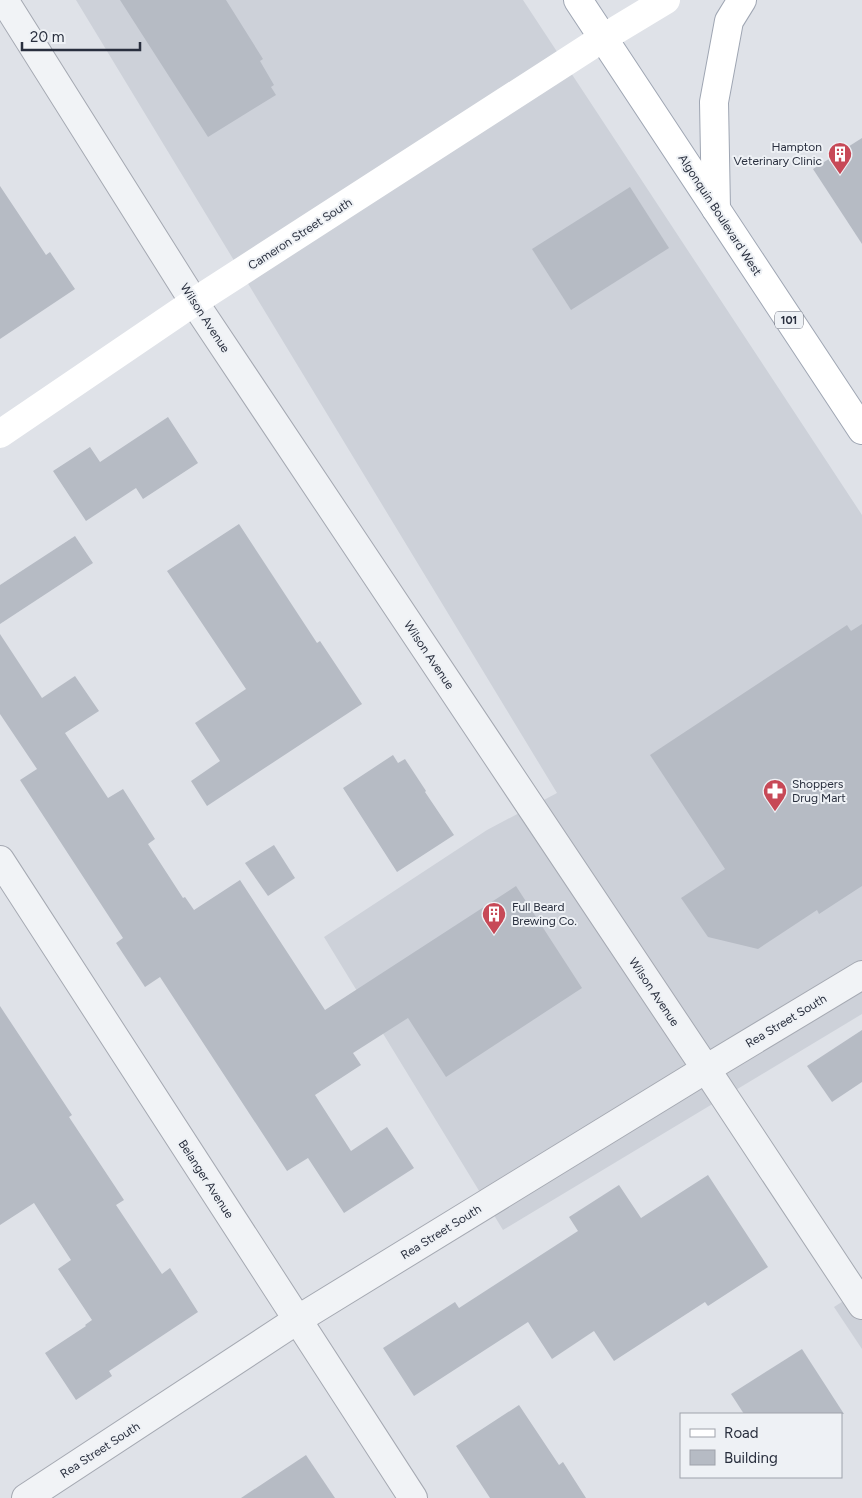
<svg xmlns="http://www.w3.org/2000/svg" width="862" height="1498" font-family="Figtree,sans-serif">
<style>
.built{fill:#cdd1d9}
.building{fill:#b6bbc4}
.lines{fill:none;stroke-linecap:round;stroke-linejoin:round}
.street-casing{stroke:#a5a9b2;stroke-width:30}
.primary-casing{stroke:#9fa6b3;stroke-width:30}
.street{stroke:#f1f3f6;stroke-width:28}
.secondary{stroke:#fff;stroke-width:28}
.primary{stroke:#fff;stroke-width:28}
.labels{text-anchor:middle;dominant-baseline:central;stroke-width:4;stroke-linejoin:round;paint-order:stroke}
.shield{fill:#eef1f5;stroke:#646975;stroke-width:1}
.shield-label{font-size:11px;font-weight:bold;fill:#292f3e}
.poi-label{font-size:12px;fill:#292f3e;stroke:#eef1f5;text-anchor:start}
.street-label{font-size:12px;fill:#292f3e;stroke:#eef1f5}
</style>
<rect width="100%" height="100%" fill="#dfe2e8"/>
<g class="built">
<path d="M76 0H523L862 515V1014L503 1230 324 937 487 830 557 793Z"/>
<path d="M862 1289V1349L834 1307Z"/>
</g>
<g class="building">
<path d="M120 0H226L263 59 260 61 274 85 271 87 276 95 208 137Z"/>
<path d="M862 138V244L813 169Z"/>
<path d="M0 186 46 255 50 252 75 289 0 339Z"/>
<path d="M630 187 669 248 571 310 532 249Z"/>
<path d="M168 417 198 463 143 499 136 488 86 521 53 471 90 447 100 462Z"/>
<path d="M239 524 317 643 320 641 362 704 207 806 191 781 220 761 195 723 246 689 167 571Z"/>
<path d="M75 536 93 563 0 624V585Z"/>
<path d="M862 624V886L819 914 817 910 758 949 708 937 681 898 725 869 650 755 847 625 851 631Z"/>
<path d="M0 634 42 698 75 676 99 711 65 733 108 798 123 789 155 839 148 844 183 898 185 897 194 910 240 880 325 1010 516 886 582 988 446 1077 408 1018 353 1053 361 1065 315 1095 351 1151 387 1127 414 1168 344 1213 308 1158 287 1171 160 977 145 987 116 943 123 938 20 780 37 769 0 714Z"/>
<path d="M393 755 398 763 405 759 426 791 425 792 454 835 397 872 343 788Z"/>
<path d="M274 845 295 878 268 896 245 863Z"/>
<path d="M0 1006 72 1115 69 1117 124 1200 116 1205 162 1274 170 1268 198 1312 109 1371 112 1376 76 1400 45 1353 86 1326 85 1325 92 1320 58 1269 71 1260 34 1203 0 1225Z"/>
<path d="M862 1030V1082L832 1102 807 1066Z"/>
<path d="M708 1175 768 1267 708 1306 705 1302 614 1361 594 1331 552 1359 528 1322 414 1396 383 1348 455 1302 459 1308 578 1231 569 1217 619 1185 641 1218Z"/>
<path d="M802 1349 844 1414H744L731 1394Z"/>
<path d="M519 1405 559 1465 563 1462 586 1498H490L456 1446Z"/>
<path d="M306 1455 335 1498H241Z"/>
</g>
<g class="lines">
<g class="street-casing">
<g id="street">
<path d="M4 0 194 302 706 1069 862 1305"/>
<path d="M0 860 413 1498"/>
<path d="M26 1498 297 1320 706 1069 862 975"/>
</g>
</g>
<g class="primary-casing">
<g id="primary">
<path d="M578 0 862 430"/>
<path d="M716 209 714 102 729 21 742 0"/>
</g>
</g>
<use href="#street" class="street"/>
<path class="secondary" d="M0 434 194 302 603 38 666 0"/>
<use href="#primary" class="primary"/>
</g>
<defs>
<g id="building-pin" transform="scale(1.25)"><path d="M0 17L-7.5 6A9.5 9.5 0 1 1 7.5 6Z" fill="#c74957" stroke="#eef1f5"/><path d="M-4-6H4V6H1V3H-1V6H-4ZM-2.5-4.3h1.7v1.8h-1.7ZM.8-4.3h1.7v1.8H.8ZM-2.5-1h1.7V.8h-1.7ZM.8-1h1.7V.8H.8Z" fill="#fff"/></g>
<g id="pharmacy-pin" transform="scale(1.25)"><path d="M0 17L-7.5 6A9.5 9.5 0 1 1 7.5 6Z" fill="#c74957" stroke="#eef1f5"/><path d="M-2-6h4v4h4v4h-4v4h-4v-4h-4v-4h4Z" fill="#fff"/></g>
</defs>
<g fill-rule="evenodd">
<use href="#building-pin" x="840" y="154"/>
<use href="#pharmacy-pin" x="775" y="791"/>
<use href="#building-pin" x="494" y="914"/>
</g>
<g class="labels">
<rect class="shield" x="775" y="311.5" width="28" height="17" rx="4"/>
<g class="shield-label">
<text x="789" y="320">101</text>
</g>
<g class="poi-label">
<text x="822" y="147" text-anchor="end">Hampton<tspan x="822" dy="14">Veterinary Clinic</tspan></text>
<text x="792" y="784">Shoppers<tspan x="792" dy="14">Drug Mart</tspan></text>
<text x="512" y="907">Full Beard<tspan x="512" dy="14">Brewing Co.</tspan></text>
</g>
<g class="street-label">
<text transform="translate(720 215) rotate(57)">Algonquin Boulevard West</text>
<text transform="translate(300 234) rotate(-33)">Cameron Street South</text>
<text transform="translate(205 318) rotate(57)">Wilson Avenue</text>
<text transform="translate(429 655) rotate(56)">Wilson Avenue</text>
<text transform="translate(654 992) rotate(56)">Wilson Avenue</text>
<text transform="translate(786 1021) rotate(-31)">Rea Street South</text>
<text transform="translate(206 1179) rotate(57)">Belanger Avenue</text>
<text transform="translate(441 1232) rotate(-32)">Rea Street South</text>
<text transform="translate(100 1450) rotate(-33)">Rea Street South</text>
</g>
</g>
<rect x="680" y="1413" width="162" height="65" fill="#eef1f5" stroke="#9fa3ac"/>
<rect x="690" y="1429" width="25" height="8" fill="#ffffff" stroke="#9fa3ac"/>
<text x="724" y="1438" font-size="15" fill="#292f3e">Road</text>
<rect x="690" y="1450" width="25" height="15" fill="#b6bbc4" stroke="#9fa3ac"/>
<text x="724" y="1463" font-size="15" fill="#292f3e">Building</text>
<path d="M22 42v8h118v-8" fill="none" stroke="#292f3e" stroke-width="2.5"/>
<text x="30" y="42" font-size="15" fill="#292f3e" stroke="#eef1f5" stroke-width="4" paint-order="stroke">20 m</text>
</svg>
